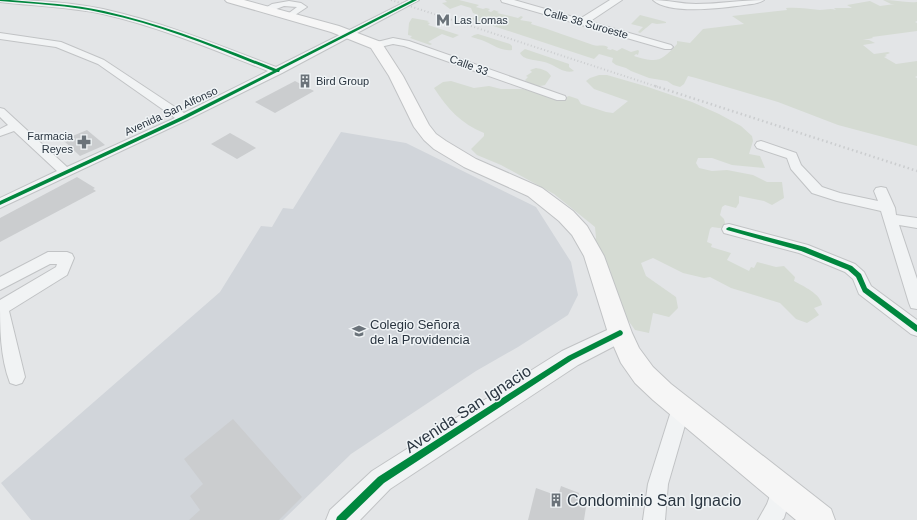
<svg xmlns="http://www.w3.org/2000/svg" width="917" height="520" font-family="Arial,sans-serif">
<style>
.built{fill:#d1d5da}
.green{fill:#d5dbd3}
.building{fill:#cbcdcf}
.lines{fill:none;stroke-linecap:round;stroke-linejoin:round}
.minor-casing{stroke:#c1c3c5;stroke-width:2}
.tertiary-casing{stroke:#c1c3c5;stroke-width:2}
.secondary-casing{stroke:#c1c3c5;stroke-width:2}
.minor{fill:#f1f3f4;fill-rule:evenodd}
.tertiary{fill:#f1f3f4;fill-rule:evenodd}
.secondary{fill:#f6f6f6;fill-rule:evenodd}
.rail-far1{stroke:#cbcdcf;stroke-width:2;stroke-dasharray:1 2.5;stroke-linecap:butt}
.rail{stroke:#cbcdcf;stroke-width:2.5;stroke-dasharray:1.5 3;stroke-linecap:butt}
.cycleway-casing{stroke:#f0f4f6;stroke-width:2}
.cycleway{fill:#00873e;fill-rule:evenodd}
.labels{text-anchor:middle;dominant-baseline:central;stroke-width:3;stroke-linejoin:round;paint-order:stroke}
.far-poi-label{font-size:11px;fill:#2a3540;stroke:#f0f4f6;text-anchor:start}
.far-street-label{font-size:11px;fill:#2a3540;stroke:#f0f4f6}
.poi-label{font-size:13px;fill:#2a3540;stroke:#f0f4f6;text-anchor:start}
.near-street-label{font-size:16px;fill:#2a3540;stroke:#f0f4f6}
.near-poi-label{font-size:16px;fill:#2a3540;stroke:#f0f4f6;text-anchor:start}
</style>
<rect width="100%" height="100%" fill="#e3e5e7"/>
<path class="built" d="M341 132 406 143 536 207 571 262 578 295 568 315 518 347 476 371 351 454 283 520H31L1 483 220 292 261 226 272 227 283 208 293 209Z"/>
<g class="green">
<path d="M445 0H459L479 5 476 7 483 9 486 8 490 9 488 11 491 12 494 10 499 12 497 13 518 18 521 16 523 17 520 20 532 22 531 24C552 30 572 38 593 45 598 47 602 44 608 47L607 49 611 50 612 49 617 51 622 48 631 52 638 50 639 51 638 55 636 54 634 56C657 63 661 62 677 44V41L690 43 703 29 744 24 732 16 787 10 786 8C798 7 808 9 820 10 826 10 830 8 836 10L834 8H852L847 5 870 1 880 6 895 4H891L883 0C895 0 905 3 917 2V21L915 22 917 23V31L872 37 873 38 863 40H869L875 43 863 45 874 54 888 52 890 53 885 55 887 56 884 57 896 64 917 61V76L915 77 917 78V146L838 125 778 102 696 78 688 76 684 84 680 87 673 85 667 81 649 78 631 71 626 68 616 65 612 62 613 58 599 54 594 59 469 18H473L478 15 473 13 471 8 461 5 450 9 442 3 447 2Z"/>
<path d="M640 15 663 21 666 22V23L657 24 652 23 640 33 638 32 643 27 631 24Z"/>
<path d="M412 18 429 21 427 22 430 23 428 25 459 35 453 38 442 34 428 42 432 44 430 45 410 38 412 36 408 35V34L409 23Z"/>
<path d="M478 34 510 44 512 46V50C500 52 488 41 478 39 476 38 474 38 471 37L474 35Z"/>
<path d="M525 49 569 64V67L574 71C565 74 557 67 550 64 541 59 524 62 520 53Z"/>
<path d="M536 68C542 69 547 70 551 76L545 85C538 87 530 86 525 80L528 77 526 76 532 72 530 70Z"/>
<path d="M599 75H607L645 86 692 102 719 114 741 126 752 136 753 141 749 154 760 156 765 168 732 165 712 158H698L696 163 699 168 712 171 727 170 753 175 767 182H782L784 198 772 205 764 201 739 196V203L736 208 725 205 722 207 720 215 724 219 726 227 719 228 712 227 710 229 707 242 712 244 711 247 731 253 727 260 749 271 751 267 754 268 757 262 776 267 784 266 795 277 794 281C803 286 821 294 822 305L814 308 819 315 807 323 796 319 780 303 731 288 710 277 704 278 683 273 653 258 641 263 646 276 676 297 678 308 669 317 653 313 649 333 635 330 620 309 610 270 589 248 596 238 595 227 554 194 501 165 477 155 471 149 484 136V133C461 124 447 108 434 88L443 82 451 81 474 88 489 86 501 89H523L547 96 564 98 569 96 578 99 581 104 606 112 613 113 628 101 594 89 586 81 590 78Z"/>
</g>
<g class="building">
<path d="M295 81 314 91 275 113 255 102Z"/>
<path d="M87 130 105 145 80 156 63 140Z"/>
<path d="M230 133 246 142 256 148 237 159 211 144Z"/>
<path d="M77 177 95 188 93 189 96 191 0 242V218Z"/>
<path d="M233 419 302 497 279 520H189L200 510 190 496 203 484 184 459Z"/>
<path d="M561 486 579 493 577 504 586 507 584 520H528L536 488 558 496Z"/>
</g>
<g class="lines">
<g class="minor-casing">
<g id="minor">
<path d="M0 0C34 0 69 2 103 9 162 22 219 45 276 67L409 0H419L282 73 187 120 0 208V198L57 171 14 131 0 136V129L8 125 0 117V108L4 109 67 167 175 118 98 64 56 47 0 39V33L61 42 104 60 184 113 268 71C214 50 160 27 103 14 69 7 34 6 0 2Z"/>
<path d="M501 0H514L671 45 673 47 671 49H665L502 2Z"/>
<path d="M653 0C668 0 681 4 696 4 719 4 741 0 764 0 759 4 750 4 744 5 723 8 669 15 653 0Z"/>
<path d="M289 1 301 3 307 7 289 19 285 16 297 7 284 6 266 13 262 10 272 4Z"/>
<path d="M393 38 409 41 565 96 566 98 565 100H557L404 46 393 44 376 48 371 45 373 43Z"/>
<path d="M761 141 796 153 801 165 822 187 840 193 878 201 874 191 876 188 881 187 886 188 895 208 896 215 917 218V228L899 225 917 279V309L911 308 909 303 881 211 837 201 812 193 791 169 787 158 757 148 755 145 757 142Z"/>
<path d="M729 224 808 245 855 264 864 272 871 286 917 320V336L911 334 859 294 853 279 845 272 799 253 724 233 722 229 724 225Z"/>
<path d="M48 252H67L72 254 74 258 67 275 9 311 25 377 22 383 16 385 10 383C0 357 0 327 0 300L56 267 57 264H50L0 290V277Z"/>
<path d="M681 399 688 402 690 408 668 484 665 520H643L648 484 672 408 674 402Z"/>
<path d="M782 478 789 482 793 489 784 518 782 520H758L767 504 775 482Z"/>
</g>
</g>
<g class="tertiary-casing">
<g id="tertiary">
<path d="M610 0H622L586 24H578L576 22 578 20Z"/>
<path d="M620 324 628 327 631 333 628 339 578 365 390 489 360 520H326L330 510 372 471 562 351Z"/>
</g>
</g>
<g class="secondary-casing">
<path id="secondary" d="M225 0H244L339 26 381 42 403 76 429 125 436 134 446 141 476 159 542 188 573 211 587 226 604 256 632 333 639 348 653 367 671 384 831 509 835 520H796L653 400 635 383 621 363 608 333 584 256 572 235 559 221 528 196 464 167 434 149 424 140 414 127 389 76 371 48 331 32 227 2Z"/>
</g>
<use href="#minor" class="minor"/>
<use href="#tertiary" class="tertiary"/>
<use href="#secondary" class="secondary"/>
<path class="rail-far1" d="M391 0 658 87"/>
<path class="rail" d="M655 86 917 171"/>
<g class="cycleway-casing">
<g id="cycleway">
<path d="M0 0H10C42 3 73 4 104 11 163 24 220 47 276 69L412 0H417L280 70 279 72H277L185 119 0 205V201L181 117 273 71C218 49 162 25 103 13 69 5 34 4 0 1Z"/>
<path d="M729 227 805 247 852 266 861 274 867 288 917 325V332L915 331 863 292 856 277 848 270 801 251 727 230 726 229 727 228Z"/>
<path d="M620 330 622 331 623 333 622 335 572 360 384 483 346 520H336L337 517 378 477 568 356Z"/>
</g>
</g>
<use href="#cycleway" class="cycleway"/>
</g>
<defs>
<g id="metro-bare" transform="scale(1.08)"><path d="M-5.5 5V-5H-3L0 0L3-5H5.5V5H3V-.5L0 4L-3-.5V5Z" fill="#6b737a" stroke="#f0f4f6" stroke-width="2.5" paint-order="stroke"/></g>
<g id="building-bare" transform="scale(1.08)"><path d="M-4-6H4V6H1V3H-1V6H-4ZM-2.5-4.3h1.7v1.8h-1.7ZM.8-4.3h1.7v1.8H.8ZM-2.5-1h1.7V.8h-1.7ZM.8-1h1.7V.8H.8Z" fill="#6b737a" stroke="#f0f4f6" stroke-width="2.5" paint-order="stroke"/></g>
<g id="pharmacy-bare" transform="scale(1.08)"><path d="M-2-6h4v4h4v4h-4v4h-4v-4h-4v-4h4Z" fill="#6b737a" stroke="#f0f4f6" stroke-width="2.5" paint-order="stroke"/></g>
<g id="school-bare" transform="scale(1.08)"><path d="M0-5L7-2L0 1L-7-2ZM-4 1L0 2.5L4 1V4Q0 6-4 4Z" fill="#6b737a" stroke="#f0f4f6" stroke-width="2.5" paint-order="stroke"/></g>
</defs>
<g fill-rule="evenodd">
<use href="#metro-bare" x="443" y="20"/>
<use href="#building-bare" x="305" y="81"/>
<use href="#pharmacy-bare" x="84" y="142"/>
<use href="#school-bare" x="359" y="331"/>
<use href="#building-bare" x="556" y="500"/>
</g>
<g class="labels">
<g class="far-poi-label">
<text x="454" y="20">Las Lomas</text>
<text x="316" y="81">Bird Group</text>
<text x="73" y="136" text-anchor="end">Farmacia<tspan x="73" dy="13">Reyes</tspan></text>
</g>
<g class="far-street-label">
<text transform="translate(586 23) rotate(16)">Calle 38 Suroeste</text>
<text transform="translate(469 65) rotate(20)">Calle 33</text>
<text transform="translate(171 111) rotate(-25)">Avenida San Alfonso</text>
</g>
<g class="poi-label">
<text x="370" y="324">Colegio Señora<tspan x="370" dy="15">de la Providencia</tspan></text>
</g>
<g class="near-street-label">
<text transform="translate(468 409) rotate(-33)">Avenida San Ignacio</text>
</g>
<g class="near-poi-label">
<text x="567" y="500">Condominio San Ignacio</text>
</g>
</g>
</svg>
